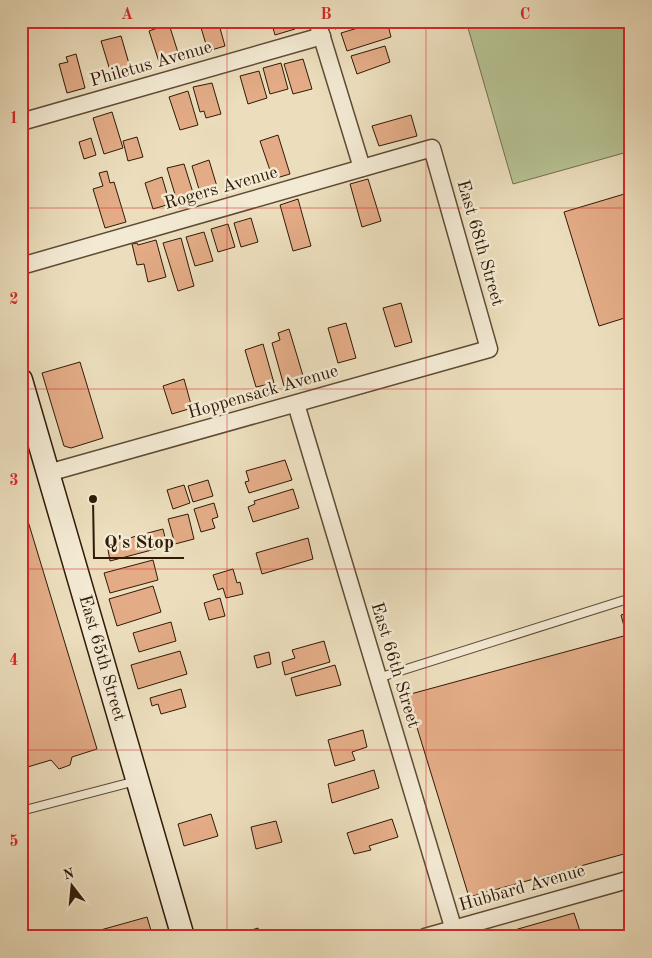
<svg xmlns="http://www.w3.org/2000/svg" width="652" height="958" font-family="'Old Standard TT',serif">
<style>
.green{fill:#b6c293;stroke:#736e4c}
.building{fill:#e3ac87;stroke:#301a06}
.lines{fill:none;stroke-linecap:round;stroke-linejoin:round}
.lane-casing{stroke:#5f4b34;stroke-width:10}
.street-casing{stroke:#5f4b34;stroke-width:19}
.secondary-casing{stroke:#301a06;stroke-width:25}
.lane{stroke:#f3ead4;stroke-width:8}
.street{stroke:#f3ead4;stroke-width:16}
.secondary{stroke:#f3ead4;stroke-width:22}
.grid{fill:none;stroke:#d62828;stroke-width:1;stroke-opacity:0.55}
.labels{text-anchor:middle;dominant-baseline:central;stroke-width:5;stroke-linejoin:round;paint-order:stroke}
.street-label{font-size:18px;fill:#301a06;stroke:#f3ead4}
.leader{fill:none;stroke:#301a06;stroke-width:2}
.callout-dot{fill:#301a06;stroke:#f3ead4;stroke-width:2}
.callout-label{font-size:19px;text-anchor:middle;font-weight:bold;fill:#301a06;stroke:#f3ead4;stroke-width:5;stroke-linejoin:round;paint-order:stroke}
.neatline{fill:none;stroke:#d62828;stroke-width:2}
.grid-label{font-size:16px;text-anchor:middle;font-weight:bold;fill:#d62828}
</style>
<rect width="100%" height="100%" fill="#ecdebd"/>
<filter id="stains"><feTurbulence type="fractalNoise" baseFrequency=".004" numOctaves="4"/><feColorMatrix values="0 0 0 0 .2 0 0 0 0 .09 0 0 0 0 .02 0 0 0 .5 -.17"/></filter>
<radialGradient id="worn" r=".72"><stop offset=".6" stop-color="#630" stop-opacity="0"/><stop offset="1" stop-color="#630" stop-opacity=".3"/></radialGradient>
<path class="green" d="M466 21H631V151L513 184Z"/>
<g class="building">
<path d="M199 21H218L225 46 208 51Z"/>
<path d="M271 21H292L295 29 275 35Z"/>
<path d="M333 21H360L335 29Z"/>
<path d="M381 21H387L391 37 347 51 341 33Z"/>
<path d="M169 24 180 59 160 65 149 31Z"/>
<path d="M121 36 132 74 113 80 101 41Z"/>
<path d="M385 46 390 62 357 74 351 56Z"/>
<path d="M21 48 28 64 21 66Z"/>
<path d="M76 54 85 88 67 93 59 64 68 62 66 57Z"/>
<path d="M303 59 312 89 293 94 284 64Z"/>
<path d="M281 63 288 89 270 94 263 68Z"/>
<path d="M259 71 267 98 248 104 240 76Z"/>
<path d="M212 83 221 114 206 118 204 111 200 112 193 87Z"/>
<path d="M188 91 198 125 180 130 169 97Z"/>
<path d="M112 112 123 148 104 154 93 118Z"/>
<path d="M411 115 417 136 379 146 372 126Z"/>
<path d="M278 135 290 174 273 179 260 141Z"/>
<path d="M137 137 143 157 128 161 123 141Z"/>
<path d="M91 138 96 155 84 159 79 142Z"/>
<path d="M209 160 218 190 201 196 192 166Z"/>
<path d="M184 164 194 196 177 201 167 168Z"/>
<path d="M107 171 110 183 114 182 126 222 105 228 93 189 103 186 99 173Z"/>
<path d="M162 177 170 204 153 209 145 183Z"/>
<path d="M368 179 381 221 362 227 350 184Z"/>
<path d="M631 192V316L599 326 564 212Z"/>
<path d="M298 199 311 246 293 251 280 205Z"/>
<path d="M251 218 258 242 241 247 234 223Z"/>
<path d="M228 224 235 247 218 252 211 229Z"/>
<path d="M204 232 213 261 195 266 186 237Z"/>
<path d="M181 238 194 286 178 291 163 243Z"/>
<path d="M156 240 166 277 148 282 144 264 137 265 132 244 137 243 138 245Z"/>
<path d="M401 303 412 342 395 347 383 308Z"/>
<path d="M346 323 356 358 338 363 328 328Z"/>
<path d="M289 329 304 379 284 386 272 343 280 340 278 333Z"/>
<path d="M263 344 274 383 256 387 245 350Z"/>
<path d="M80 362 103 438 71 448 64 446 42 373Z"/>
<path d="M184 379 192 408 172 414 163 386Z"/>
<path d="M285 460 292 480 249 493 245 482 249 481 246 471Z"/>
<path d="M208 480 213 496 193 502 188 486Z"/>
<path d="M184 485 190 503 173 509 167 490Z"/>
<path d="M293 489 299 508 253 522 248 507 255 504 254 501Z"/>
<path d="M21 498 97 749 72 757 70 765 59 769 51 760 21 769Z"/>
<path d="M214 503 218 517 212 519 215 528 201 532 194 509Z"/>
<path d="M188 514 194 539 175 544 168 519Z"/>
<path d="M163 529 167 546 110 561 107 544Z"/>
<path d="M308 538 313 559 262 574 256 553Z"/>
<path d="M153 560 158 580 110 593 104 573Z"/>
<path d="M233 569 237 583 240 582 243 594 226 598 223 588 218 590 213 575Z"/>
<path d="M153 586 161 612 117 626 109 599Z"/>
<path d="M220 598 225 616 209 620 204 603Z"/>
<path d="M631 612V629L625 630 621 615Z"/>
<path d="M171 622 176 641 139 652 133 633Z"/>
<path d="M631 634V852L469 897 407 695Z"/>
<path d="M324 641 330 662 285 675 282 662 295 658 292 650Z"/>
<path d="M180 651 187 674 138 689 131 665Z"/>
<path d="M269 652 271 664 257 668 254 656Z"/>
<path d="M335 665 341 685 296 696 291 678Z"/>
<path d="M181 689 186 707 161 714 158 704 152 706 150 698Z"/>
<path d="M363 730 367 747 352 752 355 760 335 766 328 740Z"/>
<path d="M374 770 379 788 332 803 328 784Z"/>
<path d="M211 814 218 836 184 846 178 824Z"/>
<path d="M392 819 398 837 369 846 371 850 354 854 347 833Z"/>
<path d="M276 821 282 842 256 849 251 827Z"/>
<path d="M574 913 582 937H490Z"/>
<path d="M147 917 153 937H99L97 931Z"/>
<path d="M258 928 261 937H233L242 933Z"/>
</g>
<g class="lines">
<g class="lane-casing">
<g id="lane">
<path d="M378 678 631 598"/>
<path d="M21 811 136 781"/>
</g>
</g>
<g class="street-casing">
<g id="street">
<path d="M317 21 362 168"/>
<path d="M21 122 322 36"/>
<path d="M21 266 432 148 489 349 48 473"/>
<path d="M296 404 456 937"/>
<path d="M425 937 631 879"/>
</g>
</g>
<g class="secondary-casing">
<path id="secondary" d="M21 380 183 937"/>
</g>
<use href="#lane" class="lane"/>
<use href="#street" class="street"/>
<use href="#secondary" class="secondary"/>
</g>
<path class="grid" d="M227 21V937M426 21V937M21 208H631M21 389H631M21 569H631M21 750H631"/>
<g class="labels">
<g class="street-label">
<text transform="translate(151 64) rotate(-16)">Philetus Avenue</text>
<text transform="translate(221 188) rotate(-16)">Rogers Avenue</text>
<text transform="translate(480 243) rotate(74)">East 68th Street</text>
<text transform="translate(263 392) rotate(-16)">Hoppensack Avenue</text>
<text transform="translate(102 658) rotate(74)">East 65th Street</text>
<text transform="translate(395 665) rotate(73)">East 66th Street</text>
<text transform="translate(522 888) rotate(-16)">Hubbard Avenue</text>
</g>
</g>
<path class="leader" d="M93 499L94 558H184"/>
<circle class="callout-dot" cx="93" cy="499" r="5"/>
<g class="callout-label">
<text x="139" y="548">Q's Stop</text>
</g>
<rect width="652" height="958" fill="none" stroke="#ecdebd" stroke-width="55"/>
<g transform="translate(72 886) rotate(344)" stroke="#f3ead4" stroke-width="4" paint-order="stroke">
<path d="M0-4L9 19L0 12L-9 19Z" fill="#301a06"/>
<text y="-8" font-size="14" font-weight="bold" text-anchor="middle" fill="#301a06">N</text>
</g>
<rect x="28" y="28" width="596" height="902" class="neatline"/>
<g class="grid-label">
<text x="127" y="19">A</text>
<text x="326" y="19">B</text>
<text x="525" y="19">C</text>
<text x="14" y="123">1</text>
<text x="14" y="304">2</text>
<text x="14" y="485">3</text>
<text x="14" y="665">4</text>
<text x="14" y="846">5</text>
</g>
<rect width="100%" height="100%" filter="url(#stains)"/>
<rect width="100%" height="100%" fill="url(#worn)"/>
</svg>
